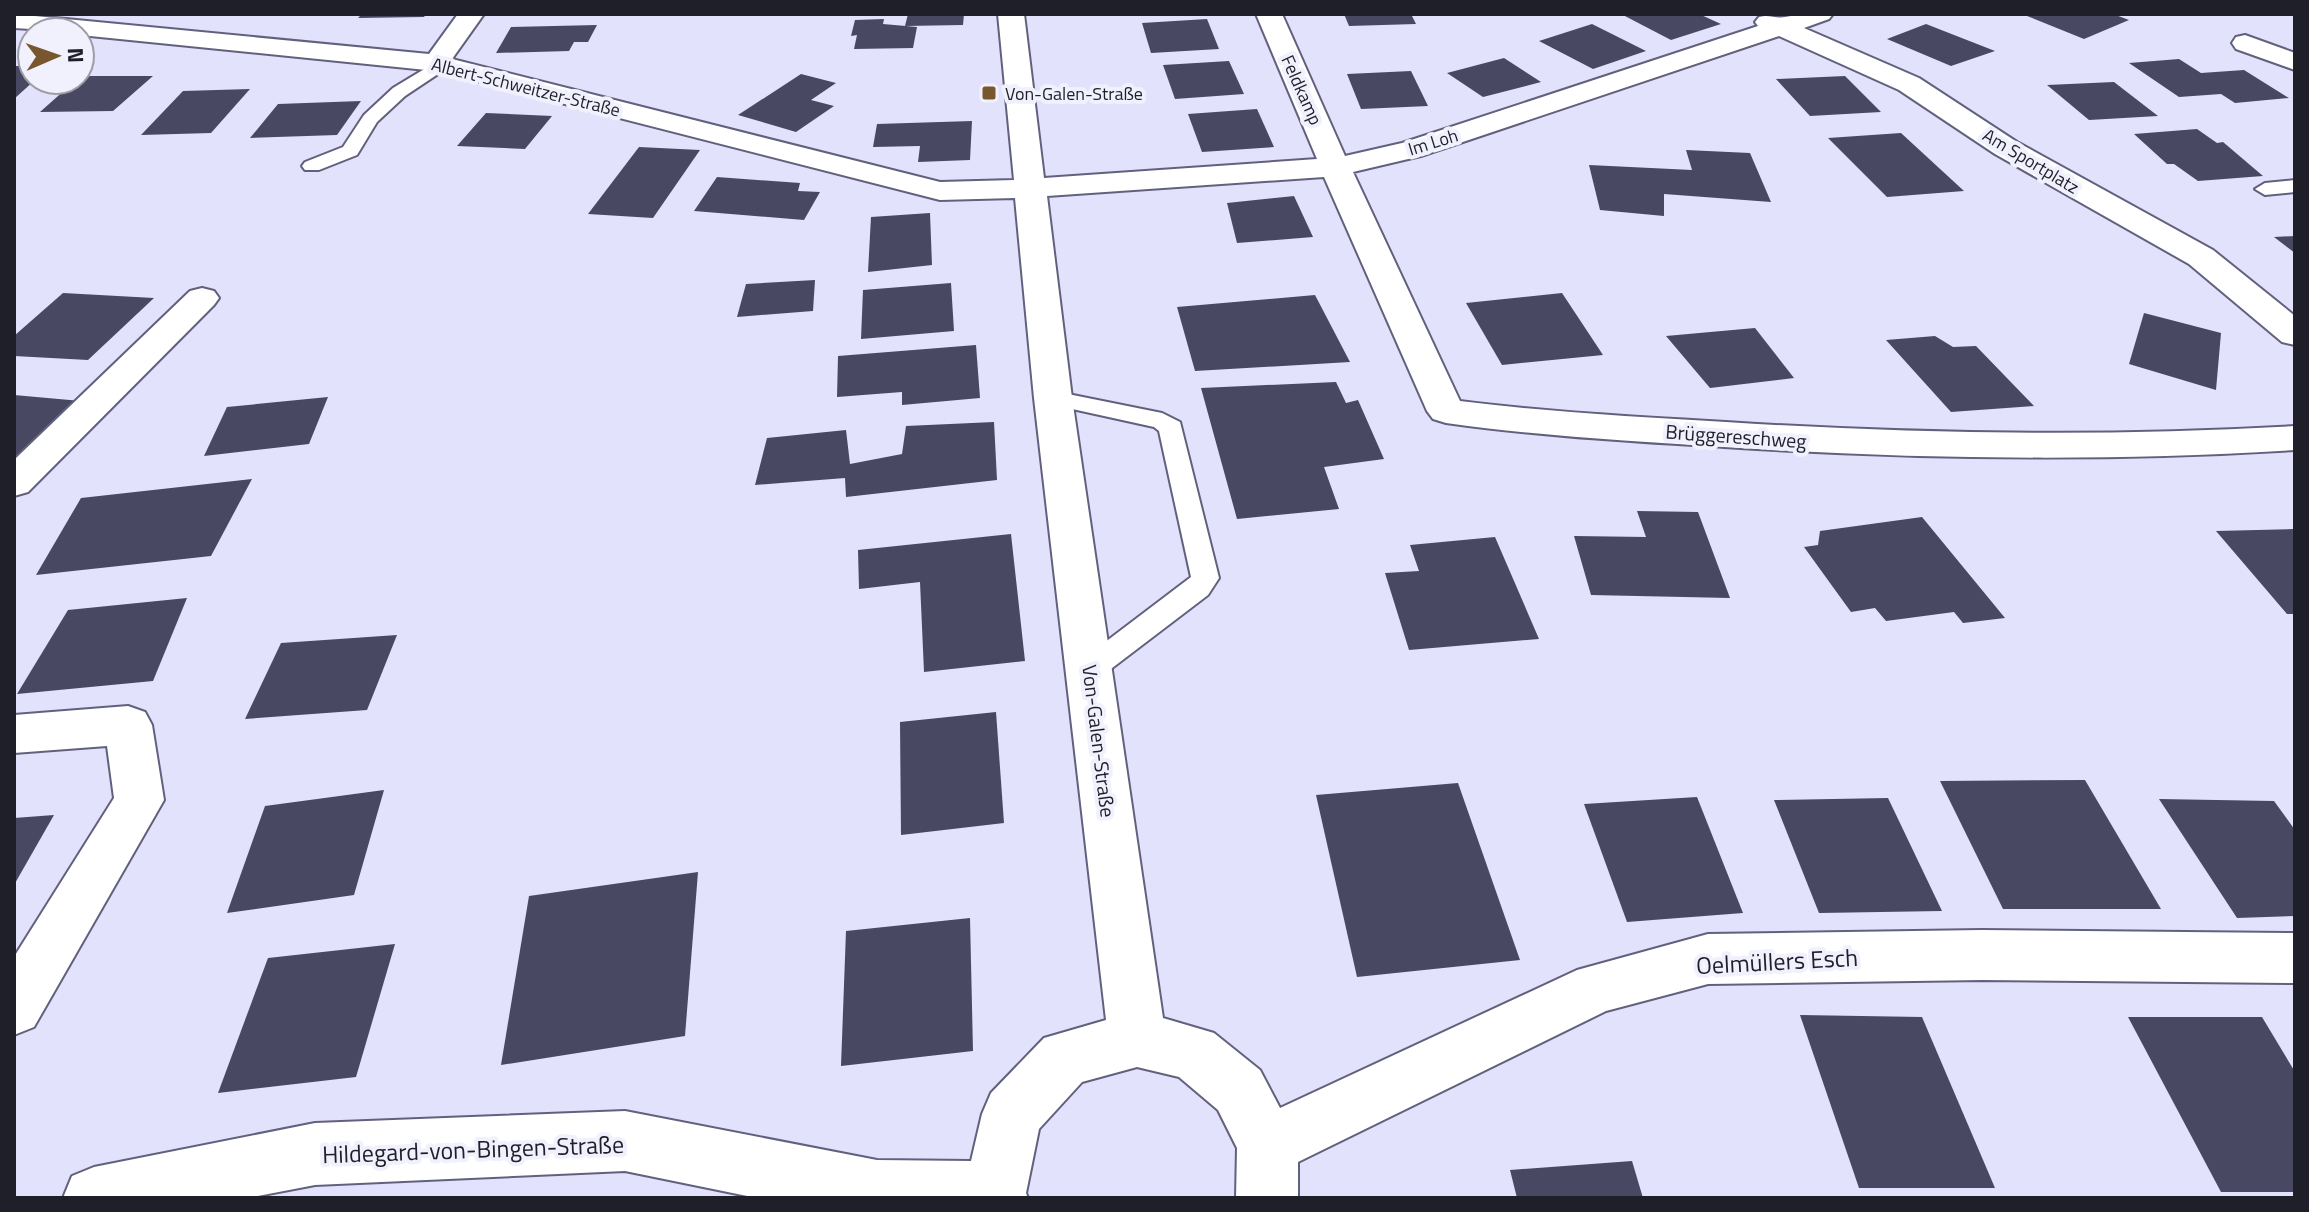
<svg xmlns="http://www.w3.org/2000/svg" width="2309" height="1212" font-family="'Titillium Web',sans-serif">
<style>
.building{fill:#484862}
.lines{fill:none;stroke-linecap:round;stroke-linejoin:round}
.lane-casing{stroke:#62617d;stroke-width:4}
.street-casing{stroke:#62617d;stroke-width:4}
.lane{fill:#fff;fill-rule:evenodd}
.street{fill:#fff;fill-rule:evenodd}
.poi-dot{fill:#78562e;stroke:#f1f1fe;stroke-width:3}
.labels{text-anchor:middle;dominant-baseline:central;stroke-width:8;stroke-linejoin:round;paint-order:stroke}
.far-street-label{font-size:18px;fill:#1f1f2a;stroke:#f1f1fe}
.far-poi-label{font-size:18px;fill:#1f1f2a;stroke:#f1f1fe;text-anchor:start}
.street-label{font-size:20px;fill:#1f1f2a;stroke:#f1f1fe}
.near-street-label{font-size:24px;fill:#1f1f2a;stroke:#f1f1fe}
</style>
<rect width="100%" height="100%" fill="#e2e2fc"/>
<g class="building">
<path d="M362 14H426L424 17 358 18Z"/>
<path d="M908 14H964L963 25 905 26Z"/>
<path d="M1344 14H1411L1416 24 1349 26Z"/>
<path d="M1621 14H1699L1721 24 1671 40Z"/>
<path d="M2022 14H2113L2129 20 2084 39Z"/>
<path d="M884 19 883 24 917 27 913 48 854 49 857 35 851 36 855 20Z"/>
<path d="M1207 19 1219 49 1151 53 1142 23Z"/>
<path d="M1592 24 1646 51 1593 69 1539 41Z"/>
<path d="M1926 24 1995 51 1951 66 1887 39Z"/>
<path d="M597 25 588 42H574L569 51 496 53 511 27Z"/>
<path d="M1504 58 1541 82 1483 97 1447 73Z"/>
<path d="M2179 59 2201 73 2244 70 2289 98 2235 103 2221 94 2179 97 2129 63Z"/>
<path d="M1229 61 1244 94 1175 99 1163 65Z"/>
<path d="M14 66H32V80H35L14 99Z"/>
<path d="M1411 71 1428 106 1361 109 1347 74Z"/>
<path d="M801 74 836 83 811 100 834 106 796 132 738 115Z"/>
<path d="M80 76H153L113 111 40 112 76 80H80Z"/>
<path d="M1845 76 1881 112 1810 116 1776 79Z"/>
<path d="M2114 82 2158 116 2089 120 2047 85Z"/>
<path d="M250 89 211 133 141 135 183 91Z"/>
<path d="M361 101 337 135 250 138 278 104Z"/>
<path d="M1257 109 1274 147 1202 152 1188 114Z"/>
<path d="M486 113 552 116 525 149 457 146Z"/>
<path d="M972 121 970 160 918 162 920 146 873 147 877 124Z"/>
<path d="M2197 129 2217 143 2223 142 2263 176 2198 181 2174 164H2167L2134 134Z"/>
<path d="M1901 133 1964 191 1887 197 1828 138Z"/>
<path d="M639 147 700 150 653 218 588 214Z"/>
<path d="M1686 150 1750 153 1771 202 1664 194V216L1600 210 1589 165 1692 170Z"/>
<path d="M717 177 800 183 798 191 820 192 804 220 694 211Z"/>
<path d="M1294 196 1313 237 1237 243 1227 203Z"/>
<path d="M930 213 932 265 868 272 871 217Z"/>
<path d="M2295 236V253L2274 237Z"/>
<path d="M815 280 813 311 737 317 746 284Z"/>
<path d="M951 283 954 331 861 339 863 290Z"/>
<path d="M63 293 154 298 88 360 14 356V336Z"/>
<path d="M1562 293 1603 355 1502 365 1466 303Z"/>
<path d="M1315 295 1350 362 1195 371 1177 307Z"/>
<path d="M2144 313 2221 333 2216 390 2129 364Z"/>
<path d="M1755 328 1794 378 1710 388 1666 336Z"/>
<path d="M1935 336 1953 347 1976 346 2034 406 1951 412 1886 340Z"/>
<path d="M976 345 980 398 902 405V392L837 397 838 356Z"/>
<path d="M1336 382 1346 403 1358 400 1384 459 1324 467 1339 509 1237 519 1201 388Z"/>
<path d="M14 395 81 401 14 462Z"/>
<path d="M328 397 309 444 204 456 227 407Z"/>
<path d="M994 422 997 480 846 497 845 478 755 485 767 438 846 430 850 464 902 454 906 426Z"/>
<path d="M252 479 211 556 36 575 81 498Z"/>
<path d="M1637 511 1698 512 1730 598 1591 595 1574 536 1646 537Z"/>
<path d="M1922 517 2005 618 1963 623 1954 612 1886 621 1875 608 1851 612 1804 547 1818 545 1820 531Z"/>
<path d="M2293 529 2295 614H2287L2216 531Z"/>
<path d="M1011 534 1025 661 924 672 920 582 859 589 858 550Z"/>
<path d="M1495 537 1539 639 1409 650 1385 573 1419 571 1410 545Z"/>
<path d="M187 598 153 681 17 694 68 610Z"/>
<path d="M397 635 367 710 245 719 281 643Z"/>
<path d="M996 712 1004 823 901 835 900 722Z"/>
<path d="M2085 780 2161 909H2003L1940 781Z"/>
<path d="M1458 783 1520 960 1357 977 1316 795Z"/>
<path d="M384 790 354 895 227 913 265 806Z"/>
<path d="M1697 797 1743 913 1627 922 1584 804Z"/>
<path d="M1888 798 1942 911 1819 913 1774 800Z"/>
<path d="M2159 799 2274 801 2295 830V916L2237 918Z"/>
<path d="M54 815 14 885V818Z"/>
<path d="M698 872 685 1036 501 1065 529 896Z"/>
<path d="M970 918 973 1051 841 1066 846 931Z"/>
<path d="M395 944 356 1077 218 1093 268 958Z"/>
<path d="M1800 1015 1922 1017 1995 1188H1859Z"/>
<path d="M2128 1017H2262L2295 1072V1192H2221Z"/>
<path d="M1632 1161 1643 1198H1517L1510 1170Z"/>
</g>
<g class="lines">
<g class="lane-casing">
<g id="lane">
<path d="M441 59 447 60 450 64 447 68 405 96 377 122 357 155 319 170H305L302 166 305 162 343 147 364 115 393 88Z"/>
<path d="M2295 180V192L2265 195 2255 189 2265 183Z"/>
<path d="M1053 391 1162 413 1180 422 1219 578 1208 595 1099 678 1089 681 1079 678 1074 670 1079 662 1191 577 1159 431 1154 427 1045 403 1041 398 1045 393Z"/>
</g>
</g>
<g class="street-casing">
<g id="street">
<path d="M14 14 429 54 458 14H484L452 59 940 182 1014 180 998 14H1024L1044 178 1317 159 1256 14H1282L1345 156 1402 143 1758 26 1755 22 1759 17C1769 14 1776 19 1785 17 1801 14 1816 14 1833 14L1829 19 1804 28 1919 78 2017 142 2213 250 2295 316V345L2282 342 2189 264 1995 154 1899 90 1779 36 1421 156 1353 172 1460 401C1548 412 1637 417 1726 422 1916 434 2105 437 2295 426V450C2104 462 1915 459 1724 447 1631 441 1538 436 1446 423L1433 419 1427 411 1324 177 1047 196 1072 398 1163 1018 1214 1033 1260 1070 1280 1108 1577 970 1708 934 1982 930 2295 933V983L1982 980 1708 984 1606 1011 1298 1162V1198H1236L1237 1148 1218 1110 1179 1077 1137 1067 1082 1082 1039 1129 1026 1193 1028 1198H757L625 1171 315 1185 248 1198H63L72 1176 94 1167 315 1123 625 1111 877 1160 971 1161 982 1114 991 1093 1044 1038 1106 1020 1034 398 1015 198 940 200 436 71 80 35V32L14 28Z"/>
<path d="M2245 35 2295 53V70L2236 49 2232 43 2236 37Z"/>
<path d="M202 288 214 291 219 298 214 305 28 492 14 496V460L190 291Z"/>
<path d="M128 706 145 712 152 725 164 800 34 1027 14 1035V957L114 798 107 746 14 753V715Z"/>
</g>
</g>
<use href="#lane" class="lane"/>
<use href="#street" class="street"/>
</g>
<rect class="poi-dot" x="981" y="85" width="16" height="16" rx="4"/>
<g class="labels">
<g class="far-street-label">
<text transform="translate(526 87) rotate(14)">Albert-Schweitzer-Straße</text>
<text transform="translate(1302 90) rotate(66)">Feldkamp</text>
<text transform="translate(1433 142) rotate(-17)">Im Loh</text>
<text transform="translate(2031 161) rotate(31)">Am Sportplatz</text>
</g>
<g class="far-poi-label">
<text x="1005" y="93">Von-Galen-Straße</text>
</g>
<g class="street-label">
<text transform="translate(1736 436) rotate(4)">Brüggereschweg</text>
<text transform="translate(1099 741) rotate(83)">Von-Galen-Straße</text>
</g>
<g class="near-street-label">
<text transform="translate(1777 961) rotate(-3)">Oelmüllers Esch</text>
<text transform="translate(473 1149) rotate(-2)">Hildegard-von-Bingen-Straße</text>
</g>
</g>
<rect width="2309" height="1212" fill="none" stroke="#1f1f2a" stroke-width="32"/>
<g transform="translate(56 56) rotate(88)"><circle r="38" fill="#f1f1fe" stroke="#9d9da9" stroke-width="2"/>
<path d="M0-6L14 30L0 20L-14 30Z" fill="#78562e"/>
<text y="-12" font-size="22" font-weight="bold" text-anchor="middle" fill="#1f1f2a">N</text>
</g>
</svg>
